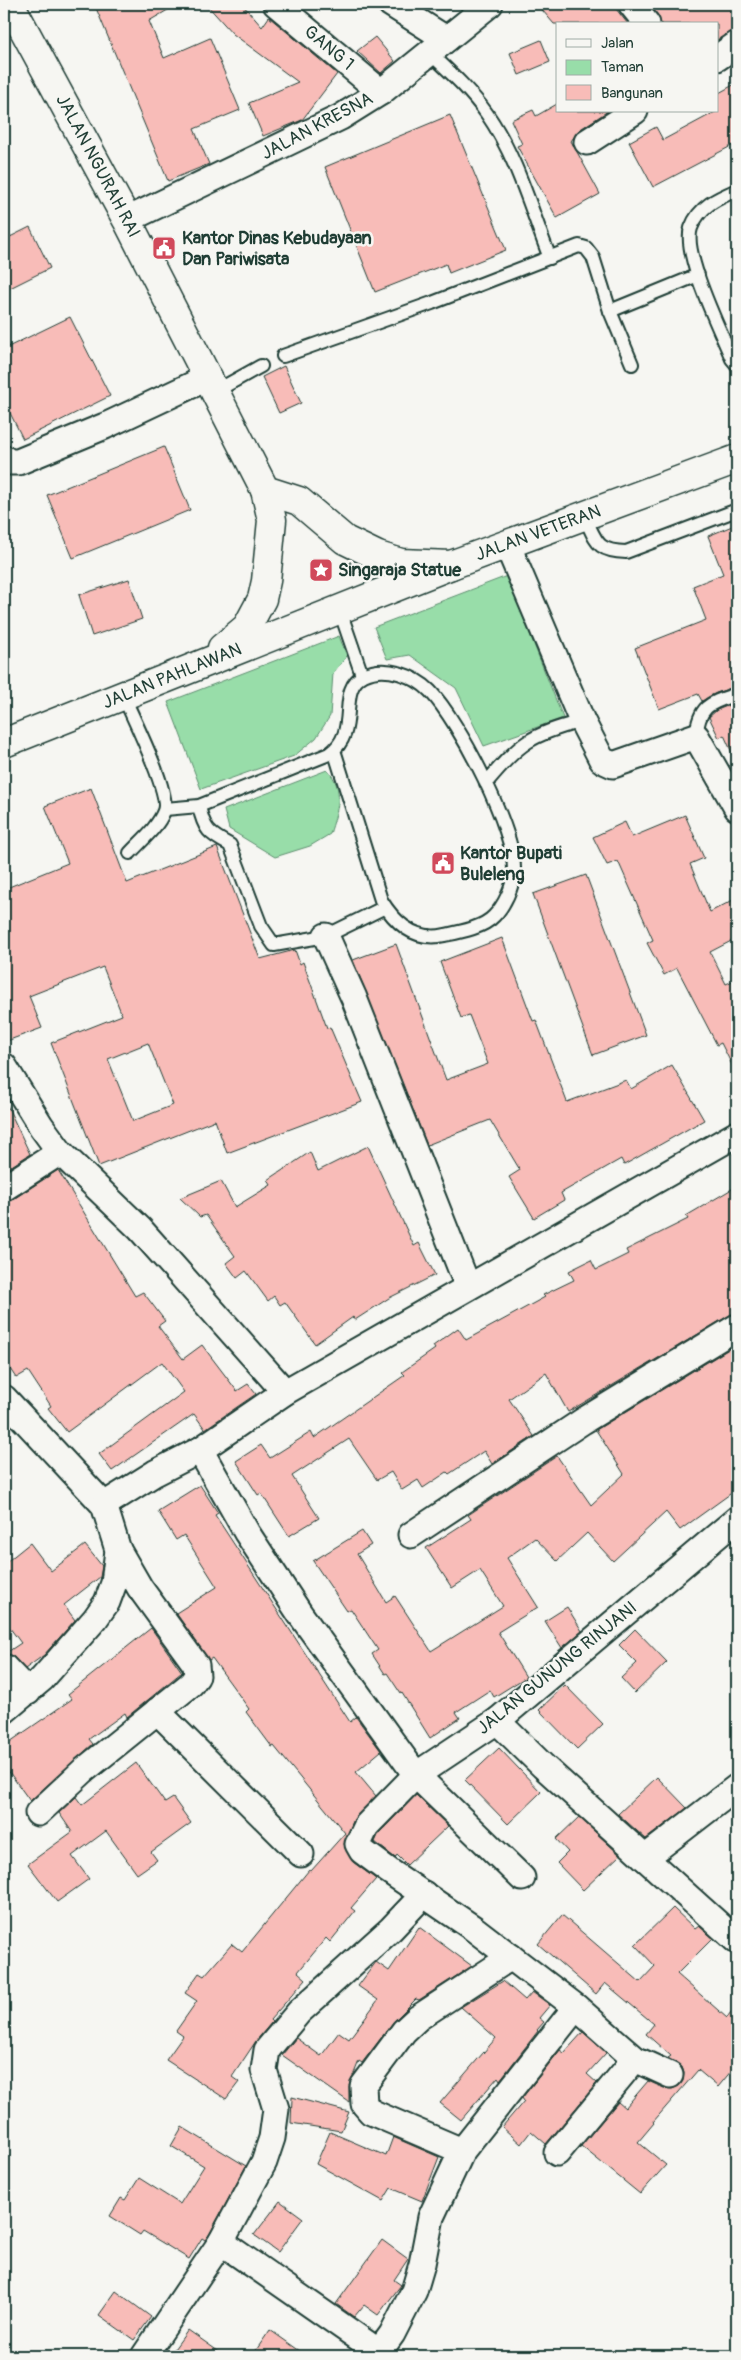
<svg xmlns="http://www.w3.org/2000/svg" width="741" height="2360" font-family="Pangolin,sans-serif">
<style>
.green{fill:#98dda9;stroke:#5c8d6e}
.building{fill:#f8bcb8;stroke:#1f3d34;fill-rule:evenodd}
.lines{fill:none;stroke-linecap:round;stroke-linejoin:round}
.service-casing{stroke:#1f3d34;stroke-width:16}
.minor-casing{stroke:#1f3d34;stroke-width:29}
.secondary-casing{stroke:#1f3d34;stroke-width:31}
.trunk-casing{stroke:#1f3d34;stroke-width:31}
.service{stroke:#f6f6f2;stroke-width:12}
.minor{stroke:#f6f6f2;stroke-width:25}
.secondary{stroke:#f6f6f2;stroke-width:28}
.trunk{stroke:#f6f6f2;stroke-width:28}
.labels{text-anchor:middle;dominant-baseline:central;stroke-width:5;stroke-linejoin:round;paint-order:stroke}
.street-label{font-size:18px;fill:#1f3d34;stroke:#f6f6f2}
.poi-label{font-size:18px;font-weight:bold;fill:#1f3d34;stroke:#f6f6f2;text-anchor:start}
</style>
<rect width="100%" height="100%" fill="#f6f6f2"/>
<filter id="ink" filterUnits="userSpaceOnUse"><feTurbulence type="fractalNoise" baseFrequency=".02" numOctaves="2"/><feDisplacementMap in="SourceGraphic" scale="10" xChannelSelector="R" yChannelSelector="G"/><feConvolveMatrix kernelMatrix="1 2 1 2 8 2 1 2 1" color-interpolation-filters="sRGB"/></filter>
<g filter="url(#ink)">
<g class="green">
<path d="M507 576 563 718 484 746 456 688 410 655 387 659 374 627Z"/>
<path d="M339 636 347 656 333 673 330 716 316 738 294 756 201 789 168 702Z"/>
<path d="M327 770C346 789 337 811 330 834L310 846 275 857 229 829 224 810Z"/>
</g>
<g class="building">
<path d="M107 4H178L149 21 164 58 210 38 240 110 194 129 209 164 168 181 96 8Z"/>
<path d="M206 4H242L262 27 269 17 337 74 302 120 263 136 249 103 298 82 233 34Z"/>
<path d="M537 4H612L628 24H554Z"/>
<path d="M649 4H737V30L729 32 717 40V24H661L658 15Z"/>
<path d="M375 37 395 61 381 73 357 51Z"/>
<path d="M541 40 550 62 519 75 510 53Z"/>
<path d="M737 83V143L653 187 629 142 656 127 663 140 717 111V94Z"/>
<path d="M557 104V111H608L579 130 571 141 600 194 557 218 517 146 522 144 511 120 533 110 536 116Z"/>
<path d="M450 115 506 250 449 273 446 264 375 292 325 167Z"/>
<path d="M30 227 50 268 4 291V240Z"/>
<path d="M70 317 110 396 23 439 4 401V349Z"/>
<path d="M284 366 301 403 279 413 262 377Z"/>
<path d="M164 447 190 510 73 558 47 495Z"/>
<path d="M737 524V686L716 693 702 701 698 694 659 709 635 648 706 620 693 586 723 574 708 536Z"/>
<path d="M129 579 142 619 92 636 79 595Z"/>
<path d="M737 702V764L724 735 719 738 709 717 717 710Z"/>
<path d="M91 788 127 883 217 847 260 959 295 950 300 964 303 962 327 1028 330 1027 362 1102 227 1153 215 1120 99 1166 51 1043 122 1015 103 967 29 996 42 1028 4 1042V889L68 863 45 806ZM148 1043 173 1105 133 1121 108 1059Z"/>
<path d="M685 815 704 858 690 864 710 912 737 898V938L710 952 726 984 737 979V1075L721 1043 717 1045 677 968 664 975 647 943 653 940 618 861 607 865 593 837 625 822 632 837Z"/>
<path d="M586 875 646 1035 593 1055 533 894Z"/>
<path d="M502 938 533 1021 536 1020 567 1102 626 1080 631 1089 672 1065 704 1120 624 1165 621 1159 561 1193 564 1200 534 1218 509 1177 520 1170 490 1120 427 1145 353 960 396 944 446 1080 488 1064 469 1015 461 1018 440 962Z"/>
<path d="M4 1099 30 1154 4 1171Z"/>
<path d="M368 1146 414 1246 419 1243 435 1275 389 1298 355 1320 353 1317 315 1344 285 1302 280 1305 274 1296 268 1301 246 1271 237 1278 226 1263 235 1256 206 1215 200 1217 180 1198 221 1181 235 1207 271 1185 268 1180 310 1152 318 1171Z"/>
<path d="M58 1170 135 1296 143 1292 165 1321 158 1326 183 1359 202 1345 237 1391 248 1384 256 1394 205 1429 194 1414 112 1471 99 1454 184 1392 162 1362 67 1432 48 1408 51 1406 28 1371 16 1378 4 1360V1202L12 1200Z"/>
<path d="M737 1186V1313L730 1315 568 1412 546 1373 509 1399 534 1436 492 1464 484 1451 449 1474 447 1472 423 1488 418 1480 402 1490 391 1472 377 1480 349 1439 292 1476 319 1518 289 1536 261 1493 258 1495 236 1461 261 1445 270 1458 311 1432 314 1438 405 1375 402 1372 435 1349 433 1346 458 1328 466 1340 545 1297 543 1295 574 1280 569 1271 591 1260 596 1270 628 1254 626 1250 688 1219 686 1216Z"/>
<path d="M737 1344V1489L680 1530 666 1512 613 1561 587 1533 557 1561 535 1538 507 1558 538 1607 498 1632 526 1677 494 1697 490 1690 456 1712 460 1718 430 1738 402 1693 401 1694 387 1673 385 1674 372 1654 378 1650 351 1609 347 1611 313 1561 362 1531 371 1545 357 1554 386 1602 395 1596 431 1651 503 1606 480 1570 452 1588 426 1548 471 1519 468 1515 557 1456 591 1505 624 1474 596 1430Z"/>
<path d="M200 1485 218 1513 215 1515 350 1722 356 1717 381 1751 356 1772 376 1796 354 1819 344 1844 353 1862 376 1879 351 1908 355 1911 330 1942 326 1938 298 1972 306 1979 270 2020 272 2022 256 2041 232 2077 239 2082 226 2099 166 2060 183 2036 176 2031 197 2001 185 1993 199 1973 204 1976 232 1944 242 1952 309 1870 311 1871 345 1833 274 1746 272 1747 246 1712 249 1709 212 1658 209 1660 176 1613 217 1587 184 1535 176 1540 158 1511Z"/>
<path d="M30 1543 51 1571 85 1545 102 1566 100 1577 64 1605 75 1620 44 1655 25 1669 14 1657 6 1653 21 1643 4 1620V1564Z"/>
<path d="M567 1607 582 1631 562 1648 545 1621Z"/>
<path d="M151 1628 182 1672 127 1717 125 1713 89 1739 93 1744 30 1801 4 1765V1746L72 1699 68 1694Z"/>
<path d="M635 1629 667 1662 635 1693 621 1678 637 1663 619 1645Z"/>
<path d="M565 1685 603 1724 577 1749 539 1710Z"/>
<path d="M499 1748 541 1792 508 1824 465 1780Z"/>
<path d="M136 1763 165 1803 173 1798 191 1823 151 1852 157 1860 137 1874 106 1831 72 1856 89 1879 57 1902 28 1864 72 1832 59 1813 76 1797 82 1805Z"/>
<path d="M657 1777 687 1808 646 1839 618 1814Z"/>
<path d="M416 1795 448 1826 407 1865 397 1855 395 1858 375 1842 379 1833Z"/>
<path d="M579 1817 620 1855 583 1890 557 1863 568 1852 556 1839Z"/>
<path d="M673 1908 695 1929 699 1926 713 1938 677 1974 727 2018 737 2006V2064L718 2087 698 2070 653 2122 654 2123 638 2142 666 2165 640 2194 581 2146 618 2102 625 2108 648 2081 664 2088 672 2089 679 2086 683 2081 684 2073 682 2067 668 2058 671 2056 646 2034 654 2024 605 1983 596 1994 538 1944 562 1915 640 1982 655 1966 635 1945Z"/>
<path d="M419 1927 472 1966 419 2000 416 1999 394 2021 362 2063 359 2061 349 2086V2102L282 2055 296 2038 321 2056 339 2032 349 2039 378 2000 358 1986 376 1962 389 1971Z"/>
<path d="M503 1981 525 2000 532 1992 550 2005 539 2018 544 2022 537 2030 538 2031 500 2080 498 2077 461 2120 440 2103 496 2038 461 2007Z"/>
<path d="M583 2032 606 2053 587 2074 597 2083 546 2144 531 2131 521 2144 502 2127 524 2101 522 2098 560 2050 564 2053Z"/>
<path d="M292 2097 349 2112 341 2131 291 2123Z"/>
<path d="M182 2127 246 2166 209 2235 205 2240 202 2238 189 2259 143 2231 140 2235 110 2216 121 2198 125 2200 139 2178 180 2204 204 2166 171 2146Z"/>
<path d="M330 2132 386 2156 393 2137 439 2157 422 2201 391 2188 383 2201 316 2164Z"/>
<path d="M280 2201 303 2218 278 2252 254 2235Z"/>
<path d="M382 2240 408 2259 394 2280 401 2285 378 2315 364 2305 354 2317 336 2304Z"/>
<path d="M116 2291 151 2317 134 2340 99 2315Z"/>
<path d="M188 2330 225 2356H169Z"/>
<path d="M270 2330 307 2356H252Z"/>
</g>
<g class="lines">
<g class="service-casing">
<g id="service">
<path d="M430 53C450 72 471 91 487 114 517 157 531 210 550 258"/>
<path d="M737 190C718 198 699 206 691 228 682 254 721 332 732 359L737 365"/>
<path d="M610 311 698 275"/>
<path d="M283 356 432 303 579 246 586 248 593 257 610 311 632 364"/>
<path d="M216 391 261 366"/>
<path d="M584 516C597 541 595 551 626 552L737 510"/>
<path d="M339 608 362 675"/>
<path d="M123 695C132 716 171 793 164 811 158 827 141 841 130 853"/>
<path d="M696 736C699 705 710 703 737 694"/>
<path d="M486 783C521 742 530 735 582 721"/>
<path d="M199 806C204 830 209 834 230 845L261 926 274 945 326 936 385 907"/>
<path d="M165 809 199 806 329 754C362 731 335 690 364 675 385 664 415 676 430 691 459 721 516 831 514 872 513 887 504 906 494 916 483 928 460 932 445 935 415 942 395 923 381 900L334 750"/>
</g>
</g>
<g class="minor-casing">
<g id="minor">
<path d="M276 4 381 92"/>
<path d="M391 4 446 39"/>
<path d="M631 4 647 24"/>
<path d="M717 58 737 44"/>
<path d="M587 142 635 111"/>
<path d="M127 220 341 117 381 92 490 4"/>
<path d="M4 458 9 462H18L105 426 209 377"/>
<path d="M507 544 582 721 602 760 613 765 696 736 737 808"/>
<path d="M326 936 354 998 468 1287"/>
<path d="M4 1066 41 1126 60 1152 140 1229 285 1392"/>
<path d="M4 1188 60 1152"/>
<path d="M4 1398 104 1505 118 1550 114 1583 107 1602 95 1619 42 1679 4 1711"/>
<path d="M200 1450 247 1533 300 1614 416 1775 522 1878"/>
<path d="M104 1505 155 1473 200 1450 285 1392 737 1134"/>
<path d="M411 1535 583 1421 737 1327"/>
<path d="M4 1667 28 1692"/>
<path d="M157 1711 301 1854"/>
<path d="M497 1721 543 1766 737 1941"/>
<path d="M38 1813 83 1771 191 1684 197 1676 196 1665 140 1588 118 1550"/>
<path d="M645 1858 737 1787"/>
<path d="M670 2075 635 2059 576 2007 473 1928 389 1871 362 1851 358 1844 367 1825 416 1775 497 1721 737 1519"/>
<path d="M462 2151 371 2112 364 2104 363 2086 404 2031 418 2018 511 1957"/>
<path d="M557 2153 635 2059"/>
<path d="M221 2242 379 2352"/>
<path d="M144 2356 221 2242 264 2162 272 2138 276 2109 264 2070 267 2050 299 2012 391 1929 424 1894"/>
<path d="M376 2356 392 2334 414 2291 422 2264 431 2217 462 2151 576 2007"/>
</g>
</g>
<g class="secondary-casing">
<g id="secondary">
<path d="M222 648 247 627 262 599 266 581 272 520 265 490"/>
<path d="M4 743 451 565"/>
</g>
</g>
<g class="trunk-casing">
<path id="trunk" d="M10 4 127 220 265 490 299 501 345 540 378 556 401 563 451 565 737 459"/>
</g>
<use href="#service" class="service"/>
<use href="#minor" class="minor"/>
<use href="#secondary" class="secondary"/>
<use href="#trunk" class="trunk"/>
</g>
</g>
<defs>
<g id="civic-square" transform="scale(1.25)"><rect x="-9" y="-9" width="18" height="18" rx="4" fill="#d1495b" stroke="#f6f6f2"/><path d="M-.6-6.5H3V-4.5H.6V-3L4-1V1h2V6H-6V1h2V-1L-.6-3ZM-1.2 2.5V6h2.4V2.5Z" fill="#fff"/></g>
<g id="sight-square" transform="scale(1.25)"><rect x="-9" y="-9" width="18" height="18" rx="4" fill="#d1495b" stroke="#f6f6f2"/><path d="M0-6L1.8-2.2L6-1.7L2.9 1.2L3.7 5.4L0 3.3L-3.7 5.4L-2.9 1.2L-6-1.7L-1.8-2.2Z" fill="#fff"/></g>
</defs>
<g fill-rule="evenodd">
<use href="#civic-square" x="164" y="248"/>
<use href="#sight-square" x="321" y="570"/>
<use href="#civic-square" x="443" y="863"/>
</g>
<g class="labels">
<g class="street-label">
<text transform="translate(329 48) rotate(40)">GANG 1</text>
<text transform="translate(317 126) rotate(-28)">JALAN KRESNA</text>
<text transform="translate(98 166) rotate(62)">JALAN NGURAH RAI</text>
<text transform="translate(538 533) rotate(-20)">JALAN VETERAN</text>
<text transform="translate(172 676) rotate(-22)">JALAN PAHLAWAN</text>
<text transform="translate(557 1668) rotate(-39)">JALAN GUNUNG RINJANI</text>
</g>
<g class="poi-label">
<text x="182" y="238">Kantor Dinas Kebudayaan<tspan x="182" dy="21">Dan Pariwisata</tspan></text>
<text x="338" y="570">Singaraja Statue</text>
<text x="460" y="853">Kantor Bupati<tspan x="460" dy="21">Buleleng</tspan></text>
</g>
</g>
<rect width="741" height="2360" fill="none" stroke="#f6f6f2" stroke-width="20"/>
<rect x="10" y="10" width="721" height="2340" fill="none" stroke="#1f3d34" stroke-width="2" filter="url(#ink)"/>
<rect x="556" y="22" width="162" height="90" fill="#f6f6f2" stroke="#a0aca6"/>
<rect x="566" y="39" width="25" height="8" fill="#f6f6f2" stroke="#a0aca6"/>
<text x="601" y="48" font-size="15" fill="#1f3d34">Jalan</text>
<rect x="566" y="60" width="25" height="15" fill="#98dda9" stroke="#a0aca6"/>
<text x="601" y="72" font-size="15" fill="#1f3d34">Taman</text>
<rect x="566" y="85" width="25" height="15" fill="#f8bcb8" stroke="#a0aca6"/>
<text x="601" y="98" font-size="15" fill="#1f3d34">Bangunan</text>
</svg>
